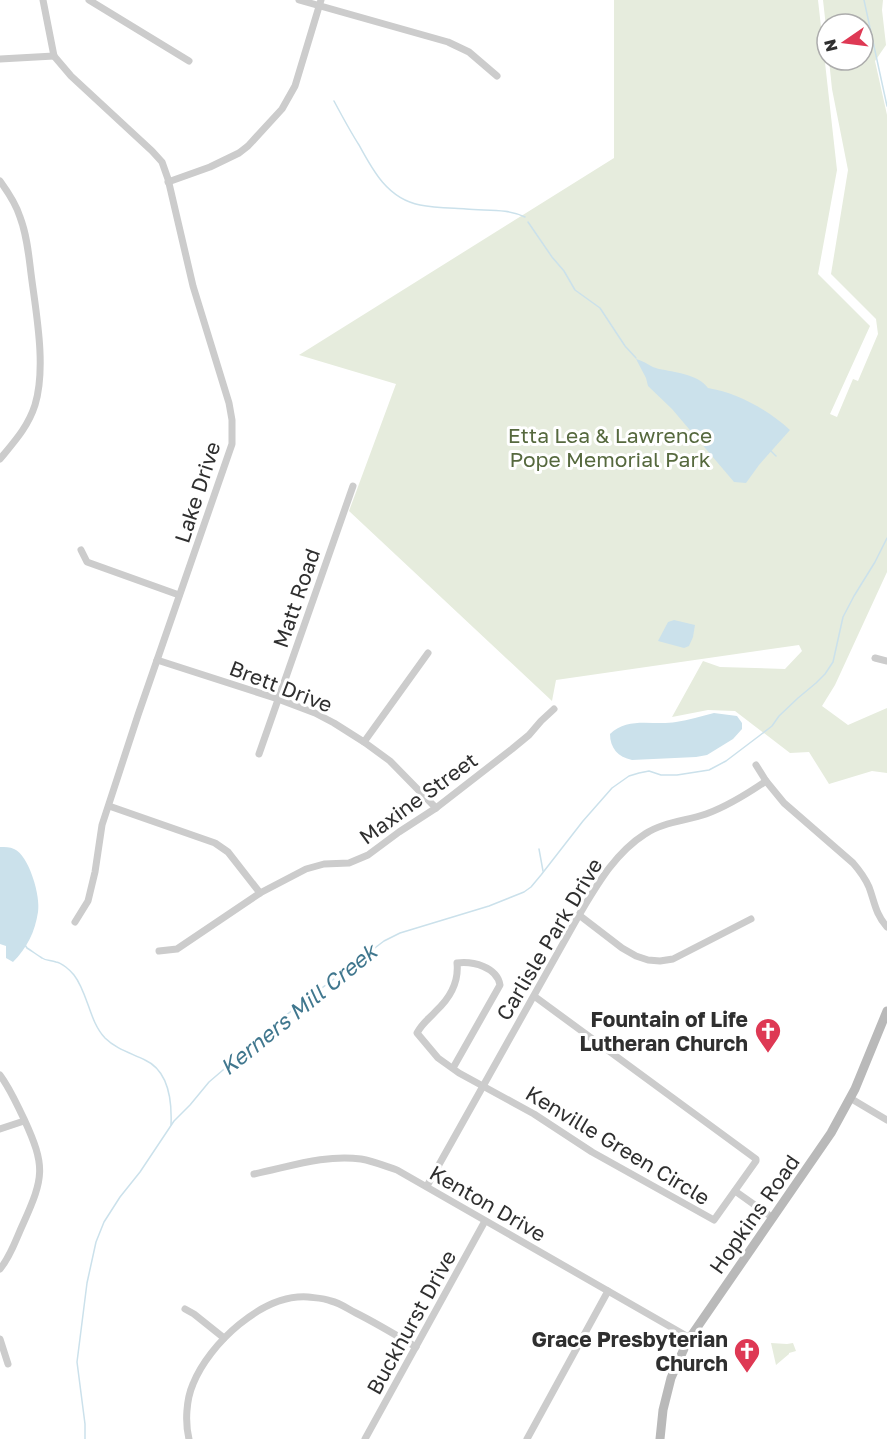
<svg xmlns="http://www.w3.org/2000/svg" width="887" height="1439" font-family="'Golos Text',sans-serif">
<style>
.green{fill:#e6ecdd}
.water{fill:#cbe1eb}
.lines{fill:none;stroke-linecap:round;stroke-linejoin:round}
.stream{stroke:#cbe1eb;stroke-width:1.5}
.minor{stroke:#ccc;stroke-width:7}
.secondary{stroke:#b9b9b9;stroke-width:9}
.labels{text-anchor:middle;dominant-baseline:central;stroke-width:6;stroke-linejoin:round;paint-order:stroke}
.park-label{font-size:21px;fill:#56693e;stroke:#fff}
.street-label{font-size:21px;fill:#2f2f2f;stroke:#fff}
.poi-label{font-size:21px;font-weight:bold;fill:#2f2f2f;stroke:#fff;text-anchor:end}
.water-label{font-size:22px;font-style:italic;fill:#40778e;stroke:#fff}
</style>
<rect width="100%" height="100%" fill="#fff"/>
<g class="green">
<path d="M614 0H818L837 170 818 274 870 326 830 414 837 417 853 379 858 381 878 334 876 319 831 274 848 170 832 89 829 60H863V24H827V36L823 0H883L882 10 886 45 875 61 887 115V572L835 685 822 706 848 725 887 708V773L872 771 829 784 809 752 790 753 735 711 708 710 672 717 703 661 720 667 785 669 802 651 799 645 556 680 552 701 349 511 396 384 299 355 614 158Z"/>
<path d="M771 1343 787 1344 793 1343 796 1351 789 1353V1354L776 1365Z"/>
</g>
<g class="water">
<path d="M636 359C645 361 650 367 659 369 674 372 698 374 708 388 738 393 768 410 790 430L759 465 746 483 734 482 672 409 648 386 646 378Z"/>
<path d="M674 620 695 625 693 637 689 646 684 648 658 641 668 622Z"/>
<path d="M714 713 737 716 742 723V729L733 739 707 755 696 757 632 760C618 757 610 748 610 734 628 716 654 726 676 722 689 720 701 716 714 713Z"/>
<path d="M0 847C5 847 10 847 14 849 29 855 41 897 38 912 35 932 27 948 13 962L6 958V946L0 944Z"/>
</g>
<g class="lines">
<g class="stream">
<path d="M864 0 887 106"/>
<path d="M334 101C342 116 350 131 359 145 373 171 388 199 420 205 435 208 451 208 466 209 486 211 507 208 525 217"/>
<path d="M528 222 552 257 564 271 575 290 600 308 625 346 636 358"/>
<path d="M771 451 776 456"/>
<path d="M539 849 543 871"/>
<path d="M25 945 27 948C32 951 37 955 42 958 46 961 51 960 56 962 62 963 70 970 74 975 88 993 89 1021 105 1038 116 1049 131 1053 145 1060 169 1071 172 1102 171 1125"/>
<path d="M85 1439V1424L77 1362 87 1283 96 1242 104 1222 120 1197 140 1172 174 1121 190 1105 209 1082 230 1064 269 1028 384 941 400 933 489 906 524 892 531 887 541 875 583 821 612 788 629 776 639 773 649 771 661 775H677L709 770 726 761 759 736 772 726 779 716 798 698 816 683 825 674 833 662 843 617 854 596 875 562 887 538"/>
</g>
<g class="minor">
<path d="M43 0 54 56 71 76 152 151 162 162 168 179 193 286 229 403 232 420V444L138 715 102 825 95 872 88 901 75 922"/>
<path d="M89 0 189 61"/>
<path d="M299 0 448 42 469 52 497 76"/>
<path d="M0 59 54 56"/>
<path d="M0 181C8 192 16 204 20 217 28 238 29 260 32 281 37 318 46 369 35 405 28 427 14 442 0 459"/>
<path d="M168 182 210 167 239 153 248 146 282 109 295 86 321 0"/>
<path d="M81 550 87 562 179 595"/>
<path d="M875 658 887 661"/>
<path d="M157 660 278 699 315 713 334 723 364 742 390 761 436 808"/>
<path d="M364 742 428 653"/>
<path d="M259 754 353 486"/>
<path d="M756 765 766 781 784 803 853 863C860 871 865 878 869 887 875 903 875 913 887 927"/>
<path d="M109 806 215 843 228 852 260 893"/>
<path d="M579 915 622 948 636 956 648 960 660 961 673 959 751 919"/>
<path d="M159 951 177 949 260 893 306 869 324 864 349 863 368 855 399 832 436 808 512 749 529 735 541 721 554 709"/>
<path d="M453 1068 500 985C497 967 473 961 457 963 459 982 450 998 436 1011 428 1020 423 1022 417 1033L438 1058 459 1073 534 1114 592 1152 714 1220 756 1161V1159L534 996"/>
<path d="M0 1075C11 1090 16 1103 24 1119 46 1167 44 1177 23 1224 16 1239 11 1256 0 1269"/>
<path d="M850 1098 887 1120"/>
<path d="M0 1129 24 1121"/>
<path d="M254 1174C289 1167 325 1154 361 1159 373 1161 385 1166 397 1170L690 1338"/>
<path d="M427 1186 579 915C597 885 615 853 645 834 663 822 686 821 706 814 728 806 747 794 766 781"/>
<path d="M735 1191 773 1218"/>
<path d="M185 1309 194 1314 224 1338"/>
<path d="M0 1339 8 1364"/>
<path d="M189 1439C185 1423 186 1400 193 1384 209 1344 262 1294 308 1297 316 1298 324 1298 331 1301 340 1303 348 1309 356 1313 376 1323 396 1335 416 1347"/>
<path d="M365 1439 485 1221"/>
<path d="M527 1439 608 1291"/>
</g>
<path class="secondary" d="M660 1439 663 1410 671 1378 687 1342 831 1133 855 1089 887 1011"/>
</g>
<defs>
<g id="church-pin" transform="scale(1.35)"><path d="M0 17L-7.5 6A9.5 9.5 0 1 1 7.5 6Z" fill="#de3954" stroke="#fff"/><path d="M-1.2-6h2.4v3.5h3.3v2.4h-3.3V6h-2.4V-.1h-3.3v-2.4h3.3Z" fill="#fff"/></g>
</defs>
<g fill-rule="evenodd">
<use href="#church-pin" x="768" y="1031"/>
<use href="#church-pin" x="747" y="1351"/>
</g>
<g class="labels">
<g class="park-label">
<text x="610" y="435">Etta Lea &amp; Lawrence<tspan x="610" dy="24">Pope Memorial Park</tspan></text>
</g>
<g class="street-label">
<text transform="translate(197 492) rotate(-72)">Lake Drive</text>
<text transform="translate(296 598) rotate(-71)">Matt Road</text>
<text transform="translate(281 686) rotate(21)">Brett Drive</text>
<text transform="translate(418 798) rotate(-36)">Maxine Street</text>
<text transform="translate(549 939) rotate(-59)">Carlisle Park Drive</text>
<text transform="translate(618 1145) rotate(31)">Kenville Green Circle</text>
<text transform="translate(488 1203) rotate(30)">Kenton Drive</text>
<text transform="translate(754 1214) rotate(-55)">Hopkins Road</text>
<text transform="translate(411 1322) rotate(-61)">Buckhurst Drive</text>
</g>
<g class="poi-label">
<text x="748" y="1019">Fountain of Life<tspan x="748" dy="24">Lutheran Church</tspan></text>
<text x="728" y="1339">Grace Presbyterian<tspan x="728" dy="24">Church</tspan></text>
</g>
<g class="water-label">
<text transform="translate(298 1009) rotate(-39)">Kerners Mill Creek</text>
</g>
</g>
<g transform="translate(845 42) rotate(256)"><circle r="28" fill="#ffffff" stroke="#acacac" stroke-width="1.5"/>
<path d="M0-4.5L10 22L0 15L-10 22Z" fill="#de3954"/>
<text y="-9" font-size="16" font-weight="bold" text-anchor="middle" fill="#2f2f2f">N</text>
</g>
</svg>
